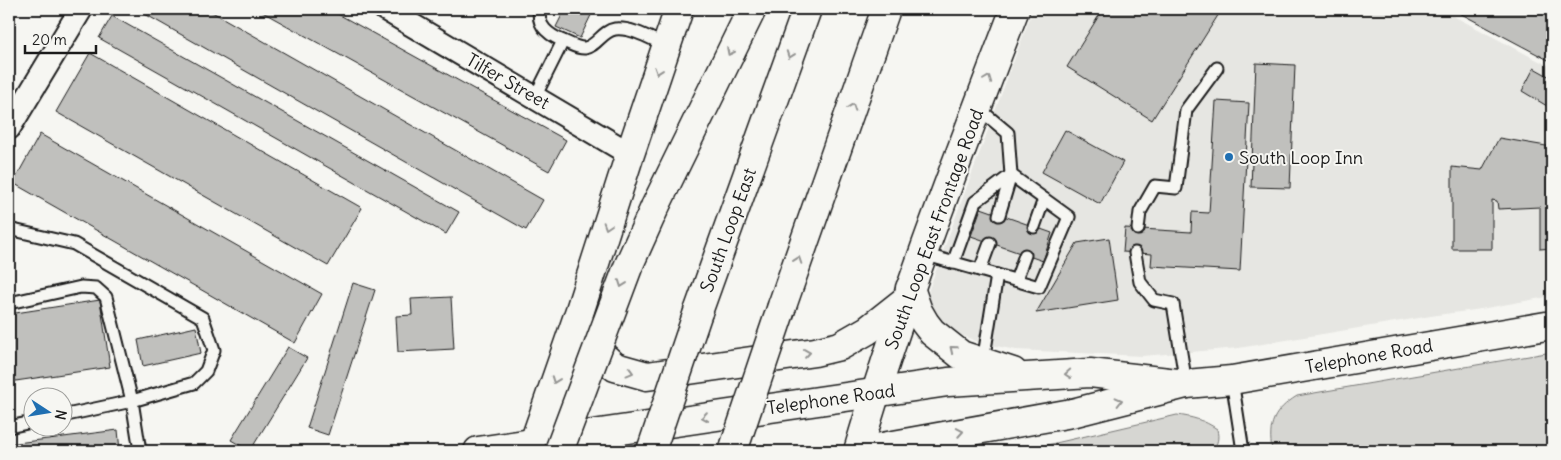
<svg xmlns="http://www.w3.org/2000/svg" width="1561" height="460" font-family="Delius,sans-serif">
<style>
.built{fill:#e6e6e2}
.green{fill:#d6d6d2;stroke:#797977}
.building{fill:#c0c0bd;stroke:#1c1c1c}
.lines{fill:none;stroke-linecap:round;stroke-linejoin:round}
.lane-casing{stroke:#1c1c1c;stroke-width:15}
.street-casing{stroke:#1c1c1c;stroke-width:26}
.secondary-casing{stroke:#1c1c1c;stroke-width:31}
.highway-casing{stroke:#1c1c1c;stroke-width:31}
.lane{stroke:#f6f6f2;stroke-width:11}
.street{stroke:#f6f6f2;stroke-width:22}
.secondary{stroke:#f6f6f2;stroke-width:28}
.highway{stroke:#f6f6f2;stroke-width:28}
.highway-bridge-casing{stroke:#1c1c1c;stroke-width:31;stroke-linecap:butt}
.highway-bridge{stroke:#f6f6f2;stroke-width:28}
.oneway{stroke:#949492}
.poi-dot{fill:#1f6fb2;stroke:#f6f6f2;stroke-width:2}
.labels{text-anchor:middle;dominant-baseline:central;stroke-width:4;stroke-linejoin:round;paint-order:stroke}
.street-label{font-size:18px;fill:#1c1c1c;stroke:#f6f6f2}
.poi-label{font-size:18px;fill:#1c1c1c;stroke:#f6f6f2;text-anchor:start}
</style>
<rect width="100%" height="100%" fill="#f6f6f2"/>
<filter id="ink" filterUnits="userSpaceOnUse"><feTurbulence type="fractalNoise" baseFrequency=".02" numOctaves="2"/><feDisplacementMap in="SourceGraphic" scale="10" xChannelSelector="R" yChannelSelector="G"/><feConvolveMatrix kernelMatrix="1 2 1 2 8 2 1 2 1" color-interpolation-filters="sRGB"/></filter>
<g filter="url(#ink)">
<path class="built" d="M1033 9H1440L1537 60 1552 67V296L1475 310 1437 315 1239 348 1142 356 1016 350 981 343 951 331 937 320 928 305 929 289Z"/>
<g class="green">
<path d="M1552 352V451H1272C1268 424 1273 411 1297 396Z"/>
<path d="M1177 415C1192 417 1204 420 1217 429 1219 439 1218 443 1212 451H1021Z"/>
</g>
<g class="building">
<path d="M136 9H207L543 200 526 230Z"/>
<path d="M257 9H329L566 140 549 171Z"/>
<path d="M565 9H594L580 38 556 27Z"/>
<path d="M1103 9H1222L1152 120 1067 67Z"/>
<path d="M1452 9H1540L1552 15V62Z"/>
<path d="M112 16 459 212 446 234 99 38Z"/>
<path d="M90 53 362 208 328 266 56 112Z"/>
<path d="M1256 63 1295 65 1290 188 1251 187Z"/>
<path d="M1534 68 1552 78V109L1522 91Z"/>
<path d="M1216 101 1249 103 1240 271 1151 266 1152 254 1123 252 1125 228 1191 232 1192 212 1209 213Z"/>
<path d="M1065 130 1123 162 1100 204 1042 172Z"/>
<path d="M40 134 322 294 295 343 13 183Z"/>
<path d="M1499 138 1552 147V248L1540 249V207L1498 209 1497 201 1492 200V249H1452V167L1482 170Z"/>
<path d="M981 208 1052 233 1043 261 971 236Z"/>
<path d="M1109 238 1118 300 1036 313 1077 243Z"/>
<path d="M353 283 375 290 328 435 307 428Z"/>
<path d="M451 297 454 349 398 352 396 316 412 315 411 299Z"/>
<path d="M100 300 110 367 9 382V314Z"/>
<path d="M196 327 201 353 143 366 138 340Z"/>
<path d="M288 347 307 358 250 451 231 440Z"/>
<path d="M118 430 120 451H9V444Z"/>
</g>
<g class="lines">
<g class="lane-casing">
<g id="lane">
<path d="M563 41C569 43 578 49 585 48 597 46 602 31 615 29 632 27 651 39 667 46"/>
<path d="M535 97 563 41C549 35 536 26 540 9"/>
<path d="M977 107 1008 133 1011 175 1069 217 1039 287 997 275"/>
<path d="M999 215 1011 175"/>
<path d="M1034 227 1044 199"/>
<path d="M9 229 74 244 203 318 214 350 206 371 194 383 132 401 106 297 96 288 81 287 9 303"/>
<path d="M1138 229 1140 212 1155 186 1176 188 1186 110 1217 68"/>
<path d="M1135 253 1140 282 1154 300 1173 304 1186 384"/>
<path d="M923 254 997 275 983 362"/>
<path d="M953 263 975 202 1011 175"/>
<path d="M980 270 990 243"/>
<path d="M1016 280 1025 255"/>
<path d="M1232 380 1243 451"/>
<path d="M62 416 132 401 140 451"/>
<path d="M9 427 32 422"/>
</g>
</g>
<g class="street-casing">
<g id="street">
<path d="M385 9 630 154"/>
<path d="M9 128 81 9"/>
</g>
</g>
<g class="secondary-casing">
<g id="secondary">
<path d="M910 288 918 311 925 323 932 332 961 355 1013 372"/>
<path d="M587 330 589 337 603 356 615 367 647 376 815 352 840 346 868 330 906 300"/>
<path d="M478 451 948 382 1090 373 1186 384"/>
<path d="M531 451 580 310 630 154 679 9"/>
<path d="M858 451C902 301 959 155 1015 9"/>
<path d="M860 451 1072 413 1186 384 1232 380 1552 325"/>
</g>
</g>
<g class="highway-casing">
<g id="highway">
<path d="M655 207 752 9"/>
<path d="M782 306 886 9"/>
<path d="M698 312 807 9"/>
</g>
</g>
<use href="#lane" class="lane"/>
<use href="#street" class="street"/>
<use href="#secondary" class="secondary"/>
<use href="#highway" class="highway"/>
<g class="highway-bridge-casing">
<g id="highway-bridge">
<path d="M559 451 628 267 655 207"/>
<path d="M651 451 698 312"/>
<path d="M733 451 782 306"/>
</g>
</g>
<use href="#highway-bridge" class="highway-bridge"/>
</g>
<defs><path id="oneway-chevron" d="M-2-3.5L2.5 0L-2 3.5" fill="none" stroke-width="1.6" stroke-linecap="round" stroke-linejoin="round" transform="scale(1.25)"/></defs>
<g class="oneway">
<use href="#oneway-chevron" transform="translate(730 52) rotate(117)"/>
<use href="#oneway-chevron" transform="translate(790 55) rotate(110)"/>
<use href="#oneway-chevron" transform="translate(658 71) rotate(109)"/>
<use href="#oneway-chevron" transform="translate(988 79) rotate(-69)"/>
<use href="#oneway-chevron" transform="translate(852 107) rotate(-71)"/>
<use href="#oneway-chevron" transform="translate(607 226) rotate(108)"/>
<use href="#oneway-chevron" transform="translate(798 260) rotate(-71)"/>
<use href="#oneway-chevron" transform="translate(622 284) rotate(110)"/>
<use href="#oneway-chevron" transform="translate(953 349) rotate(-141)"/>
<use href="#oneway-chevron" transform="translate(807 353) rotate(-8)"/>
<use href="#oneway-chevron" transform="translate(630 372) rotate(15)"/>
<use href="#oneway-chevron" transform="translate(1068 374) rotate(176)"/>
<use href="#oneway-chevron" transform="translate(555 380) rotate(110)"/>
<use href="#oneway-chevron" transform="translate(1119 401) rotate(-14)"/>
<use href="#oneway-chevron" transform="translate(705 417) rotate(172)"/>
<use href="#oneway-chevron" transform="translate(960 432) rotate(-10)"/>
</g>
</g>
<circle class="poi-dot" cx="1229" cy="157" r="5"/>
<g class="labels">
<g class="street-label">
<text transform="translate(508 81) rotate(30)">Tilfer Street</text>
<text transform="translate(934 229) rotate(-70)">South Loop East Frontage Road</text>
<text transform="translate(728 230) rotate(-70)">South Loop East</text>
<text transform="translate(1369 356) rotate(-10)">Telephone Road</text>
<text transform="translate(831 399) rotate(-8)">Telephone Road</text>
</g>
<g class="poi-label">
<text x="1239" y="157">South Loop Inn</text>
</g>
</g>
<rect width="1561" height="460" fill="none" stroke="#f6f6f2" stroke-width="30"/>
<rect x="15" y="15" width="1531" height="430" fill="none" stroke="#1c1c1c" stroke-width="2" filter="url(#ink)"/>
<g transform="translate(48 412) rotate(102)"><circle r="24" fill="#f6f6f2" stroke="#9f9f9c"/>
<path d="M0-4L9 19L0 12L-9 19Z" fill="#1f6fb2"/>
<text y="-8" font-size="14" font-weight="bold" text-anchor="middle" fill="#1c1c1c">N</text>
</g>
<path d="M25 45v8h71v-8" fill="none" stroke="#1c1c1c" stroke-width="2.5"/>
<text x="32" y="45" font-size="15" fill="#1c1c1c" stroke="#f6f6f2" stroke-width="4" paint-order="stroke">20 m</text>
</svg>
